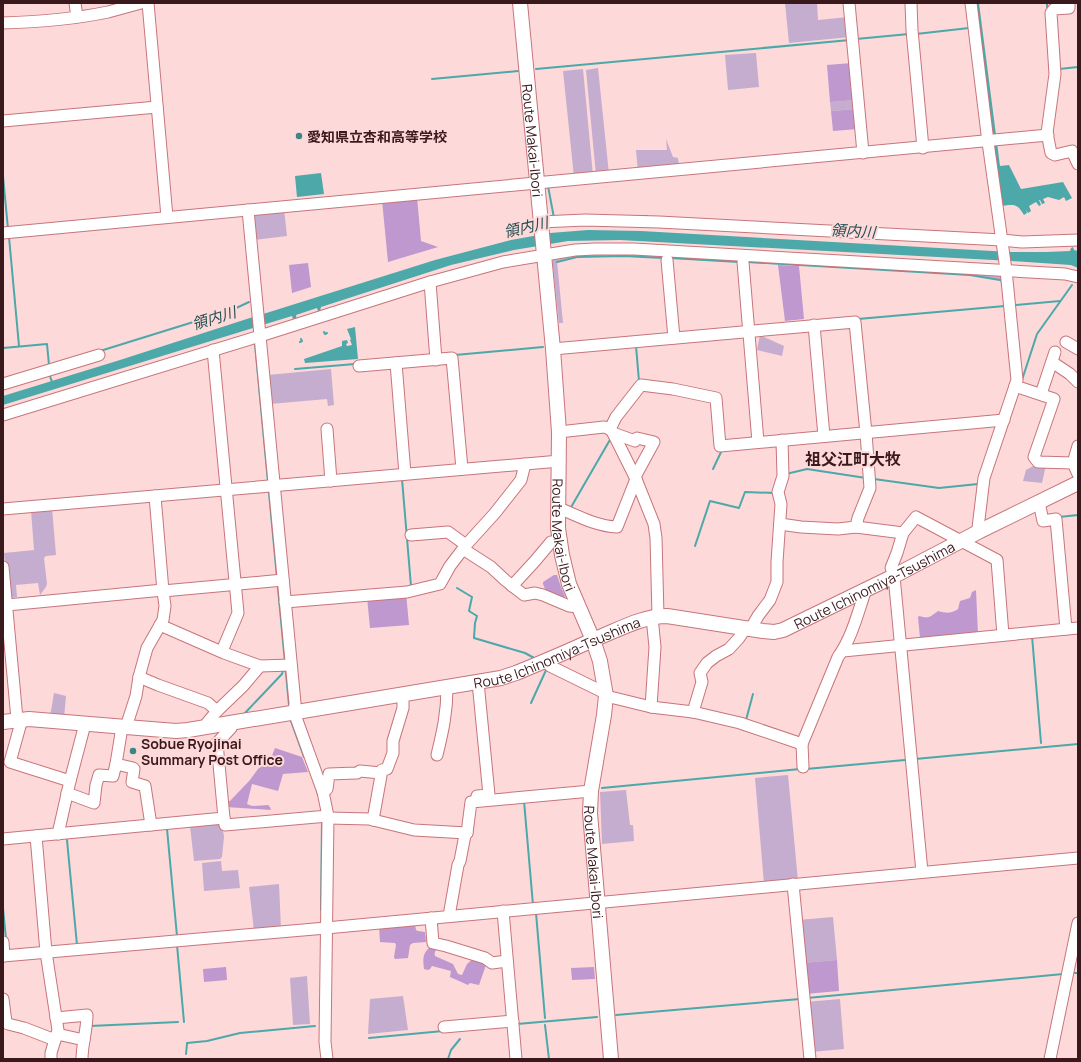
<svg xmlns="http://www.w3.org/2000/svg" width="1081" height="1062" font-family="Manrope,'Noto Sans JP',sans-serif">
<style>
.green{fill:#c5adcf}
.forest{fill:#be98ce}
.water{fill:#4da8a9}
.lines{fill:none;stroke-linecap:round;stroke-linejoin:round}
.stream{stroke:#4da8a9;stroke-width:2}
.minor-casing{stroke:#c7757a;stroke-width:13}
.major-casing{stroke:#c7757a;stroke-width:16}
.minor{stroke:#fff;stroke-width:11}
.major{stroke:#fff;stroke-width:14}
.poi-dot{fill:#3d8585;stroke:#fdd9da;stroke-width:1.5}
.labels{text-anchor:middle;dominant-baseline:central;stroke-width:4;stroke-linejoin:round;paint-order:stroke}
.poi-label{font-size:14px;font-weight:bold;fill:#3a191c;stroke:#fdd9da;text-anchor:start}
.street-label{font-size:14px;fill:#3a191c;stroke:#fdd9da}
.water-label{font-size:15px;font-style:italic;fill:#254e4f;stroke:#fdd9da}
.quarter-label{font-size:16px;font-weight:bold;fill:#3a191c;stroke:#fdd9da}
</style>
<rect width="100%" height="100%" fill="#fdd9da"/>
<g class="green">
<path d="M785 3H817L818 20 848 17 850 37 789 43Z"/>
<path d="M756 53 759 87 728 90 725 55Z"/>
<path d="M598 68 609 174 596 175 586 70Z"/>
<path d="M583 69 593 176 574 177 563 71Z"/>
<path d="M856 100V109L831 111 830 102Z"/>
<path d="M666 139 673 157 678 158 679 167 638 172 636 150H667Z"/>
<path d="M284 209 287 236 254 240 253 212Z"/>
<path d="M595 251 1004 276V296L1000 280 970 275 624 256H577L557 261 563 323H559L552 257Z"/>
<path d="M760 335 784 346 782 356 757 350Z"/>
<path d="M331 369 334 405 328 406 327 399 270 404 268 375Z"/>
<path d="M1035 465H1046L1042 483 1023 481 1026 470Z"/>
<path d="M52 508 56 555 46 556 44 558 47 584 46 587 40 595 38 583 16 585 17 597 8 598 4 553 34 550 31 510Z"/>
<path d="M54 693 66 696 64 718 50 717Z"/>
<path d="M788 775 798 881 764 884 755 778Z"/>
<path d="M626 790 630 825H633L634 841 602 844 600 792Z"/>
<path d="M222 824 224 837 222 857 220 859 194 861 190 826Z"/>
<path d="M221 861 222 871 238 870 240 888 204 891 202 863Z"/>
<path d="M279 884 281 929 254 931 249 887Z"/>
<path d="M833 917 837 960 802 963 798 920Z"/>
<path d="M307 976 310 1024 293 1025 290 978Z"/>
<path d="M403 996 408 1030 368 1034 370 999Z"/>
<path d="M840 999 844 1049 811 1052 806 1002Z"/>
</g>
<g class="forest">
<path d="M852 63 856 100 830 102 827 65Z"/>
<path d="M856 109 858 129 833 131 831 111Z"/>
<path d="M417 197 421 241 438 247 388 262 382 200Z"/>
<path d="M308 263 311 287 292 293 289 265Z"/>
<path d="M778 265 799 266 804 319 785 321Z"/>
<path d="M554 575H557L561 587 565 596 561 601 547 594 543 584V582Z"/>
<path d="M976 590 978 634 922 639 920 638 918 617 919 616C929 619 930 617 938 611 946 613 951 614 958 609L960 601 970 598 972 592Z"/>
<path d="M406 593 409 625 370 628 367 597Z"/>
<path d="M275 748 302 757 308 772 283 774 278 791 252 784 247 804 252 806 268 805 270 807 271 810 226 807 225 803 230 801 250 780 258 769 268 762 271 758Z"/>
<path d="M415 924 416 930 418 931 425 932 426 942 413 943 410 945 408 958 395 959 394 957 396 945 395 943 380 942 379 925Z"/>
<path d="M430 947 438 948C435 950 434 953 435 956L453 964 458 974 462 975 467 964 474 958 484 961 486 965 479 985 470 983 468 985 450 977 451 971 432 966 430 969 428 970 424 969C423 959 422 954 430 947Z"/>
<path d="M837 960 839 991 805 994 802 963Z"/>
<path d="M226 967 227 980 204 982 203 969Z"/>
<path d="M594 967 595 979 572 980 571 968Z"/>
</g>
<g class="water">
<path d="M976 3H979L1000 166 1009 165 1021 189 1063 182 1072 198 1066 201 1064 197 1059 200 1048 197 1043 199 1045 203 1042 204 1040 200H1039L1041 205 1039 206 1036 202 1029 206 1031 211 1028 213 1026 210 1027 213 1024 215C1016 202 1014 205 1000 206Z"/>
<path d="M321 173 324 194 297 197 295 176Z"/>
<path d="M588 230 641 231 1010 252H1046L1070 251 1071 248 1073 247 1074 250 1078 251V268L1071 265 1012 261 620 240 568 241 514 250 451 265 321 307 320 311H318L317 308 296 315 297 321 294 322 292 316 256 327 254 334 253 328 3 405V396L120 360 253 317 252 310H254L260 315 435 260 511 240 550 233Z"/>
<path d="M355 327 358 359 305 363 304 359 342 346V341L347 340 348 343 346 344 347 346 352 345 350 340 351 339 347 329Z"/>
<path d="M254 341H257L291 704 288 705 254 344H255Z"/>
</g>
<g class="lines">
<g class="stream">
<path d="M1047 3V7L1050 9"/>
<path d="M916 34 969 28"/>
<path d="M856 39 909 34"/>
<path d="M536 69 850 40"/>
<path d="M1059 69 1078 67"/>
<path d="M432 79 518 71"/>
<path d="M3 176 8 229"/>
<path d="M548 186 554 218"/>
<path d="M626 216H647"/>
<path d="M9 237 19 346"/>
<path d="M670 258 739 262"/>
<path d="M557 262 577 257 624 256 663 258"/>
<path d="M748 262 970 275 1000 280"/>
<path d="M1015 305 1060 301"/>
<path d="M858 319 1005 306"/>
<path d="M324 332 325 334 327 333"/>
<path d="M300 342 302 341 301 339"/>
<path d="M636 346 639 381"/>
<path d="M3 348 47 344 49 365"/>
<path d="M100 351 232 310 249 302"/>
<path d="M455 355 543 347"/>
<path d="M295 369 355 364"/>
<path d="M50 376 52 382"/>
<path d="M1022 380 1037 334 1072 285"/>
<path d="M713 469 722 450"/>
<path d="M786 474 807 469 866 478"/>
<path d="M402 479 411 586"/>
<path d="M874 479 939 488 978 484V487"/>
<path d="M570 509 611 438"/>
<path d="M1059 517 1078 515"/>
<path d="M695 546 710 501 739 508 745 492 775 493"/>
<path d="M457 588 472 597 469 611 477 616 475 623 474 638 525 653 536 659"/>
<path d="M1032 636 1041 743"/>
<path d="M531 703 547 668"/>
<path d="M245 713 282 674 283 671"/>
<path d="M746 720 753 694"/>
<path d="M291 721 304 757"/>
<path d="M915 759 1078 744"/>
<path d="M806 769 905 760"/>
<path d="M602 788 800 769"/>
<path d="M524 801 533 905"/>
<path d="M167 829 177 936"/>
<path d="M67 840 77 945"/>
<path d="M3 908 6 939"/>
<path d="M321 910 322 820"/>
<path d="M536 913 545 1018"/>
<path d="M177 945 184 1022"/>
<path d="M1074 973H1078"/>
<path d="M807 998 1063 974"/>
<path d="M616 1015 800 999"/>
<path d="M517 1024 597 1017"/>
<path d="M545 1025 549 1059"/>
<path d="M90 1026 178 1022"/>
<path d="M369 1038 443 1031"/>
<path d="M186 1054 187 1044V1043L207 1041 240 1033 315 1026"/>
<path d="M448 1059 451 1050 460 1039"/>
</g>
<g class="minor-casing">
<g id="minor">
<path d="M75 3 77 17"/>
<path d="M148 3 167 217"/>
<path d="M849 3 863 153"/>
<path d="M911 3 912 30 923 148"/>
<path d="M971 3 988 142 1006 270 1017 380 984 478 978 528 980 531"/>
<path d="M1069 3V8L1054 9 1051 13 1055 74 1047 133 1051 153 1055 155 1072 151 1078 164"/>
<path d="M3 23C38 22 74 19 108 12 119 9 130 6 141 3"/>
<path d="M3 121 157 107"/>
<path d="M248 210 295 703 294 712 323 792 328 816 325 1042 327 1059"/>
<path d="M541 222 585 220 659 222 1002 240 1022 242 1078 240"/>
<path d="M3 233 1048 135"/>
<path d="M667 260 674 338"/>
<path d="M743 262 758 442"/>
<path d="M430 282 436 360"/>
<path d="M814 325 824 436"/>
<path d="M1066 342 1078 349"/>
<path d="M553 349 855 322 866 433 870 488 858 518 856 527"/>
<path d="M213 350 238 613 222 651"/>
<path d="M1052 362 1070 374 1078 382"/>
<path d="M396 363 405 474"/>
<path d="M359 366 452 358 462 469"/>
<path d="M3 384 99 355"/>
<path d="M1015 386 1054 399 1034 457 1038 462 1073 463 1078 474"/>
<path d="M1041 394 1055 352"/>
<path d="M3 415 260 336 430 282 503 262 575 250 595 249H634L1065 274 1078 277"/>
<path d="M327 429 331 481"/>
<path d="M610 429 616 417 641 385 673 389 716 398 720 446 1004 420"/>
<path d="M559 432 604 427 610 429 613 433 636 479 654 524 656 538 658 616"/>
<path d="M613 433 635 441 637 438 654 442 635 477"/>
<path d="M1073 463 1078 446"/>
<path d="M155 496 163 591"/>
<path d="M1039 502 1043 521 1056 519 1066 629"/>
<path d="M559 508C578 516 596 526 617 527L636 479"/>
<path d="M3 509 560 461"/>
<path d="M780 524 801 527 838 529 856 527 903 533 916 517 997 560 1003 635"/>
<path d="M411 535 448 532 466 545"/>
<path d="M463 549 491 567 505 580 524 595 535 593 543 595 569 606 579 607"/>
<path d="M3 567 17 719"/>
<path d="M895 575 891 568 897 553 903 533"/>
<path d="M894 576 922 872"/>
<path d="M512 586 535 561 551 542 560 541"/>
<path d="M285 602 407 592 440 584 450 566 466 545 495 513 521 480 525 464"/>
<path d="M7 605 163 590"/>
<path d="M160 625 224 653 260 666 291 665"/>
<path d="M750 630 758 616 770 600 777 582V562L781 504 778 492 783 476 782 440"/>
<path d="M843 651 1078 628"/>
<path d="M549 659 550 666 605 693"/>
<path d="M139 677 158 685 208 703 217 711"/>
<path d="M606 696 651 707 693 712 740 723 802 744 838 657C852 638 858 612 866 589"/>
<path d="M651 707 655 647 652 617"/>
<path d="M693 712 702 682 700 673 707 663 716 656 729 649 739 638 745 629"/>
<path d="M22 719 10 762 70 781"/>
<path d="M122 727 116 764 133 768 134 769 132 782 145 786 151 825"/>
<path d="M126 727 136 696 139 677 147 648 163 620 165 606 163 591 283 580"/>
<path d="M208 727 207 723 217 711 243 686 260 666"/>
<path d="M802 744 803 767"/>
<path d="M437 755C443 730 447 713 447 687"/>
<path d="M323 792 327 789 329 774 357 773 360 771 381 773"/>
<path d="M67 793 94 803 96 785 99 775 113 776 116 764"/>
<path d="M477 796 489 795 478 682"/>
<path d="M224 818 217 743 231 728 230 723"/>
<path d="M328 818 369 819 414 830 467 833"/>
<path d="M373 820 382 770 387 769 393 753V741L403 708V694"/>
<path d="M58 834 70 781 85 724"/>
<path d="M36 836 46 952 58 1030 51 1053V1059"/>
<path d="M3 839 224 818 225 825 328 816"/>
<path d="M793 884 810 1059"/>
<path d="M503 911 516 1059"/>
<path d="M449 916 458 865 460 861 465 835 467 833 471 802 591 791"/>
<path d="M431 918 433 943 446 946 485 958 492 963 507 961"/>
<path d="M3 942 4 956"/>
<path d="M3 956 326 928 1078 858"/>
<path d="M3 999 6 1022 8 1024 24 1028 55 1040"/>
<path d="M56 1018 87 1015C87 1030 82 1044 82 1059"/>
<path d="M444 1027 513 1021"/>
<path d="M57 1034 84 1040"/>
<path d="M1050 1059 1078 923"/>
</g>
</g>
<g class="major-casing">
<g id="major">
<path id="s1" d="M520 3 553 349 559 432 558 528 562 555 569 584 593 640 600 661 606 696 604 715 591 791 590 813 611 1059"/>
<path id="s2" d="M3 722 29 719 126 727 176 731 188 730 501 678 516 673C543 662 569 651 595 639 618 630 642 616 667 616L763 631 774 632 783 630 894 576 980 531 1078 483"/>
</g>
</g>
<use href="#minor" class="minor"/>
<use href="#major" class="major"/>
</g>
<g class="poi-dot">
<circle cx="299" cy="136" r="4"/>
<circle cx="133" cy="751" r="4"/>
</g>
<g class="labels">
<g class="poi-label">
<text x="307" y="136">愛知県立杏和高等学校</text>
<text x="141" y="743">Sobue Ryojinai<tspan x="141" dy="16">Summary Post Office</tspan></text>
</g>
<g class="street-label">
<text stroke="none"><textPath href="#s1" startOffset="138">Route Makai-Ibori</textPath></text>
<text stroke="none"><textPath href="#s1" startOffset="534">Route Makai-Ibori</textPath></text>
<text stroke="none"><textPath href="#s2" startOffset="900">Route Ichinomiya-Tsushima</textPath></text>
<text stroke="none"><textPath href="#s2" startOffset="564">Route Ichinomiya-Tsushima</textPath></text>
<text stroke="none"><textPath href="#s1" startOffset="870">Route Makai-Ibori</textPath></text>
</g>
<g class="water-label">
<text transform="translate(526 227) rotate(-13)">領内川</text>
<text transform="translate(853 231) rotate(3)">領内川</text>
<text transform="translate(214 318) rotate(-17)">領内川</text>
</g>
<g class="quarter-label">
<text x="853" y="459">祖父江町大牧</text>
</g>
</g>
<rect width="1081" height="1062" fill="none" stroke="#3a191c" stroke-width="8"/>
</svg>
